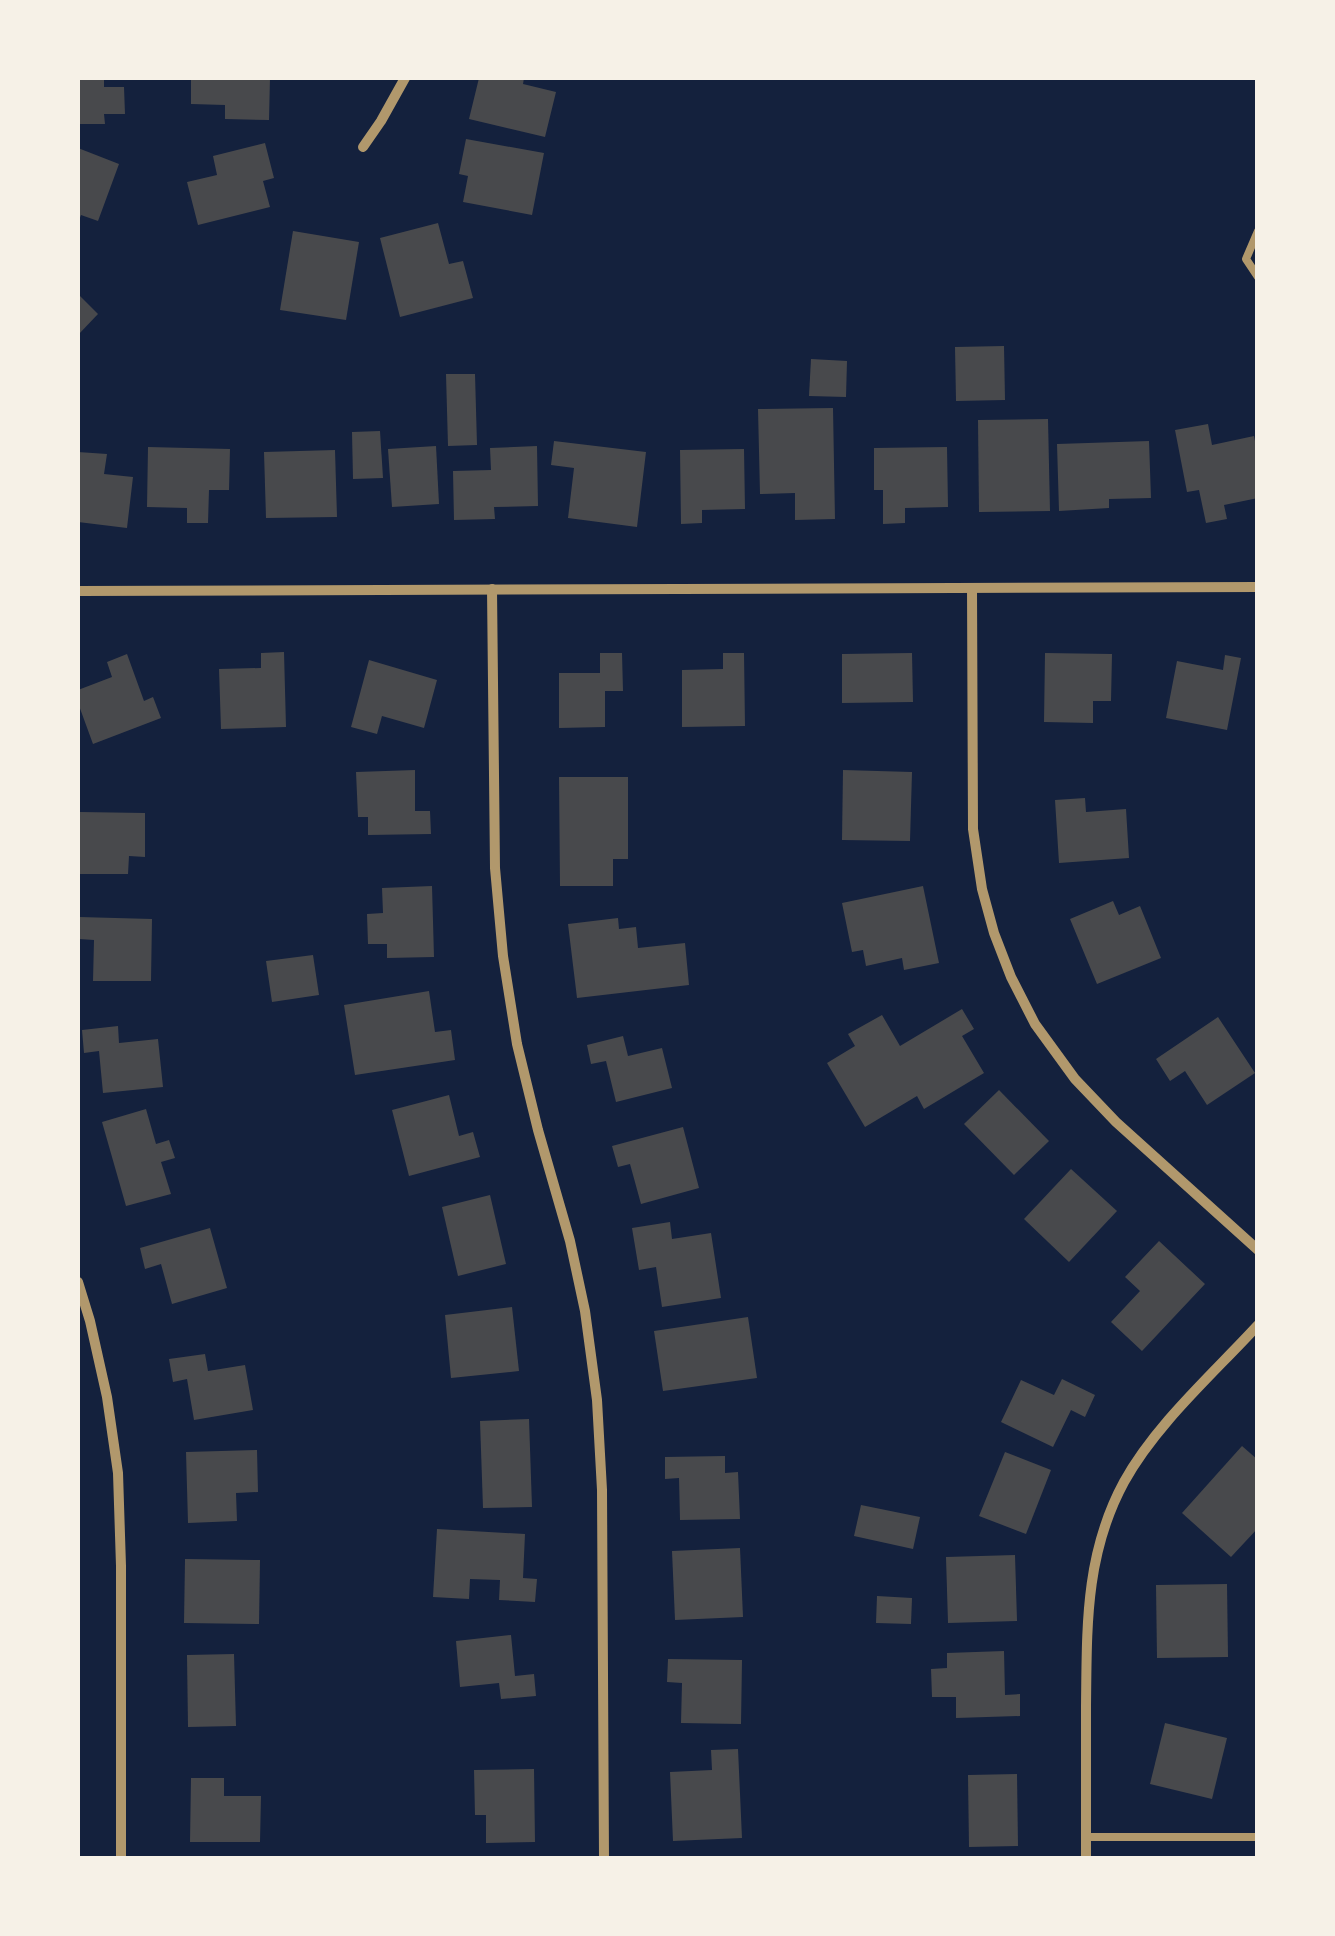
<svg xmlns="http://www.w3.org/2000/svg" width="1335" height="1936" font-family="Arial,sans-serif">
<style>
.building{fill:#48494c}
.lines{fill:none;stroke-linecap:round;stroke-linejoin:round}
.service{stroke:#b1986c;stroke-width:8}
.minor{stroke:#b1986c;stroke-width:10}
</style>
<rect width="100%" height="100%" fill="#14213d"/>
<g class="building">
<path d="M78 78H104V87H124L125 114H104L105 124H78Z"/>
<path d="M191 78H270L269 120 225 119V105L191 104Z"/>
<path d="M479 78H524L523 84 556 92 545 137 469 119Z"/>
<path d="M466 139 544 153 532 215 463 202 468 176 459 174Z"/>
<path d="M265 143 274 178 263 181 270 207 198 225 187 182 217 175 213 156Z"/>
<path d="M78 148 119 164 98 221 81 215 78 223Z"/>
<path d="M438 223 449 264 463 261 473 298 400 317 380 238Z"/>
<path d="M293 231 359 242 346 320 280 310Z"/>
<path d="M78 294 98 314 78 335Z"/>
<path d="M1004 346 1005 400 956 401 955 347Z"/>
<path d="M811 359 847 361 846 397 809 396Z"/>
<path d="M446 374H475L477 445 448 446Z"/>
<path d="M833 408 835 519 795 520V493L760 494 758 409Z"/>
<path d="M1048 419 1050 511 979 512 978 420Z"/>
<path d="M1208 424 1212 445 1254 436 1258 456V498L1224 505 1227 519 1206 523 1199 490 1187 492 1175 430Z"/>
<path d="M380 431 383 478 353 479 352 432Z"/>
<path d="M554 441 646 452 637 527 568 518 574 468 551 465Z"/>
<path d="M1149 441 1151 498 1109 499V508L1059 511 1057 444Z"/>
<path d="M436 446 439 504 392 507 388 449Z"/>
<path d="M537 446 538 506 494 507 495 519 454 520 453 471 491 470 490 448Z"/>
<path d="M148 447 230 449 229 490H209L208 523H187V508L147 507Z"/>
<path d="M947 447 948 507 905 508V523L883 524V490H874V448Z"/>
<path d="M744 449 745 509 702 510V523L681 524 680 450Z"/>
<path d="M335 450 337 517 266 518 264 452Z"/>
<path d="M78 452 107 454 104 474 133 477 127 528 78 522Z"/>
<path d="M284 652 286 727 221 729 219 669 261 668V653Z"/>
<path d="M600 653H622L623 691H605V727L559 728V673H600Z"/>
<path d="M723 653H744L745 726 682 727V670L723 669Z"/>
<path d="M912 653 913 702 842 703V654Z"/>
<path d="M1045 653 1112 654 1111 701H1093V723L1044 722Z"/>
<path d="M127 654 144 701 153 697 161 718 93 744 78 703V690L112 677 107 662Z"/>
<path d="M1225 655 1241 658 1227 730 1166 718 1177 661 1223 670Z"/>
<path d="M369 660 437 680 424 728 382 716 377 734 351 727Z"/>
<path d="M415 770V811H430L431 834 368 835V817H358L356 772Z"/>
<path d="M843 770 912 772 910 841 842 840Z"/>
<path d="M559 777H628V859H613V886H560Z"/>
<path d="M1085 798 1086 812 1126 809 1129 858 1059 863 1055 800Z"/>
<path d="M80 812 145 813V857L129 856 128 874H79Z"/>
<path d="M432 886 434 957 387 958V944H368L367 914 383 913 382 888Z"/>
<path d="M923 886 939 963 904 970 902 958 866 966 863 950 852 952 842 903Z"/>
<path d="M1113 901 1119 915 1140 906 1161 958 1097 984 1070 919Z"/>
<path d="M79 917 152 919 151 981H93L94 940 79 939Z"/>
<path d="M618 918 619 929 636 927 638 948 685 943 689 985 577 998 568 924Z"/>
<path d="M313 955 319 995 272 1002 266 961Z"/>
<path d="M429 991 435 1032 451 1030 455 1060 355 1075 344 1005Z"/>
<path d="M962 1009 974 1029 962 1036 984 1073 924 1109 917 1096 865 1127 827 1063 855 1046 848 1034 882 1015 900 1046Z"/>
<path d="M1218 1017 1255 1073 1207 1105 1185 1071 1170 1081 1156 1059Z"/>
<path d="M118 1026 119 1043 158 1039 163 1087 103 1093 99 1051 84 1053 82 1030Z"/>
<path d="M623 1036 628 1056 662 1048 672 1088 616 1102 606 1061 591 1064 587 1045Z"/>
<path d="M999 1090 1049 1141 1014 1175 964 1124Z"/>
<path d="M449 1095 459 1136 473 1132 480 1157 409 1176 392 1110Z"/>
<path d="M146 1109 156 1144 169 1140 175 1158 161 1162 171 1194 126 1206 102 1122Z"/>
<path d="M683 1127 699 1188 641 1204 630 1164 618 1167 612 1146Z"/>
<path d="M1071 1169 1117 1211 1069 1262 1024 1219Z"/>
<path d="M490 1195 506 1264 458 1276 442 1207Z"/>
<path d="M670 1222 672 1239 711 1233 721 1298 662 1307 656 1267 639 1270 632 1228Z"/>
<path d="M210 1228 227 1288 172 1304 161 1264 145 1269 140 1248Z"/>
<path d="M1159 1241 1205 1284 1142 1351 1111 1322 1140 1291 1125 1277Z"/>
<path d="M512 1307 519 1371 451 1378 445 1315Z"/>
<path d="M748 1317 757 1378 663 1391 654 1331Z"/>
<path d="M205 1354 208 1371 245 1365 253 1410 194 1420 187 1379 173 1382 169 1359Z"/>
<path d="M1062 1379 1095 1395 1085 1417 1071 1410 1053 1447 1001 1422 1021 1380 1054 1395Z"/>
<path d="M529 1419 532 1507 483 1508 480 1421Z"/>
<path d="M1242 1446 1258 1460V1528L1231 1557 1182 1513Z"/>
<path d="M257 1450 258 1492 236 1493 237 1521 188 1523 186 1452Z"/>
<path d="M1005 1452 1051 1470 1026 1534 979 1516Z"/>
<path d="M725 1456V1473L738 1472 740 1519 680 1520 679 1478 665 1479V1457Z"/>
<path d="M861 1505 920 1517 913 1549 854 1536Z"/>
<path d="M437 1529 525 1534 523 1578 537 1579 535 1602 499 1600 500 1580 470 1579 469 1599 433 1597Z"/>
<path d="M740 1548 743 1617 675 1620 672 1551Z"/>
<path d="M1015 1555 1017 1621 948 1623 946 1557Z"/>
<path d="M185 1559 260 1560 259 1624 184 1623Z"/>
<path d="M1227 1584 1228 1657 1157 1658 1156 1585Z"/>
<path d="M877 1596 912 1598 911 1624 876 1623Z"/>
<path d="M511 1635 515 1676 534 1674 536 1696 501 1699 499 1683 460 1687 456 1641Z"/>
<path d="M1004 1651 1005 1695 1020 1694V1716L956 1718V1697H932L931 1669 947 1668V1653Z"/>
<path d="M234 1654 236 1726 188 1727 187 1655Z"/>
<path d="M668 1659 742 1660 741 1724 681 1723 682 1683 667 1682Z"/>
<path d="M1165 1723 1227 1738 1212 1799 1150 1784Z"/>
<path d="M738 1749 742 1838 673 1841 670 1772 712 1770 711 1750Z"/>
<path d="M534 1769 535 1842 486 1843V1815H475L474 1770Z"/>
<path d="M1017 1774 1018 1846 969 1847 968 1775Z"/>
<path d="M191 1778H224V1796H261L260 1842H190Z"/>
</g>
<g class="lines">
<g class="service">
<path d="M1258 231 1246 259 1258 277"/>
<path d="M1086 1837H1258"/>
</g>
<g class="minor">
<path d="M363 147 381 121 405 78"/>
<path d="M972 588 973 829 982 889 994 933 1011 977 1035 1024 1075 1079 1116 1122 1258 1250"/>
<path d="M492 589 495 868 503 956 517 1044 538 1130 570 1241 585 1311 597 1400 602 1490 604 1858"/>
<path d="M78 591 1258 587"/>
<path d="M78 1282 90 1321 107 1397 118 1473 121 1566V1858"/>
<path d="M1086 1858C1086 1808 1086 1757 1086 1706 1087 1626 1085 1554 1124 1482 1156 1424 1213 1374 1258 1325"/>
</g>
</g>
<rect width="1335" height="1936" fill="none" stroke="#f6f1e7" stroke-width="160"/>
</svg>
